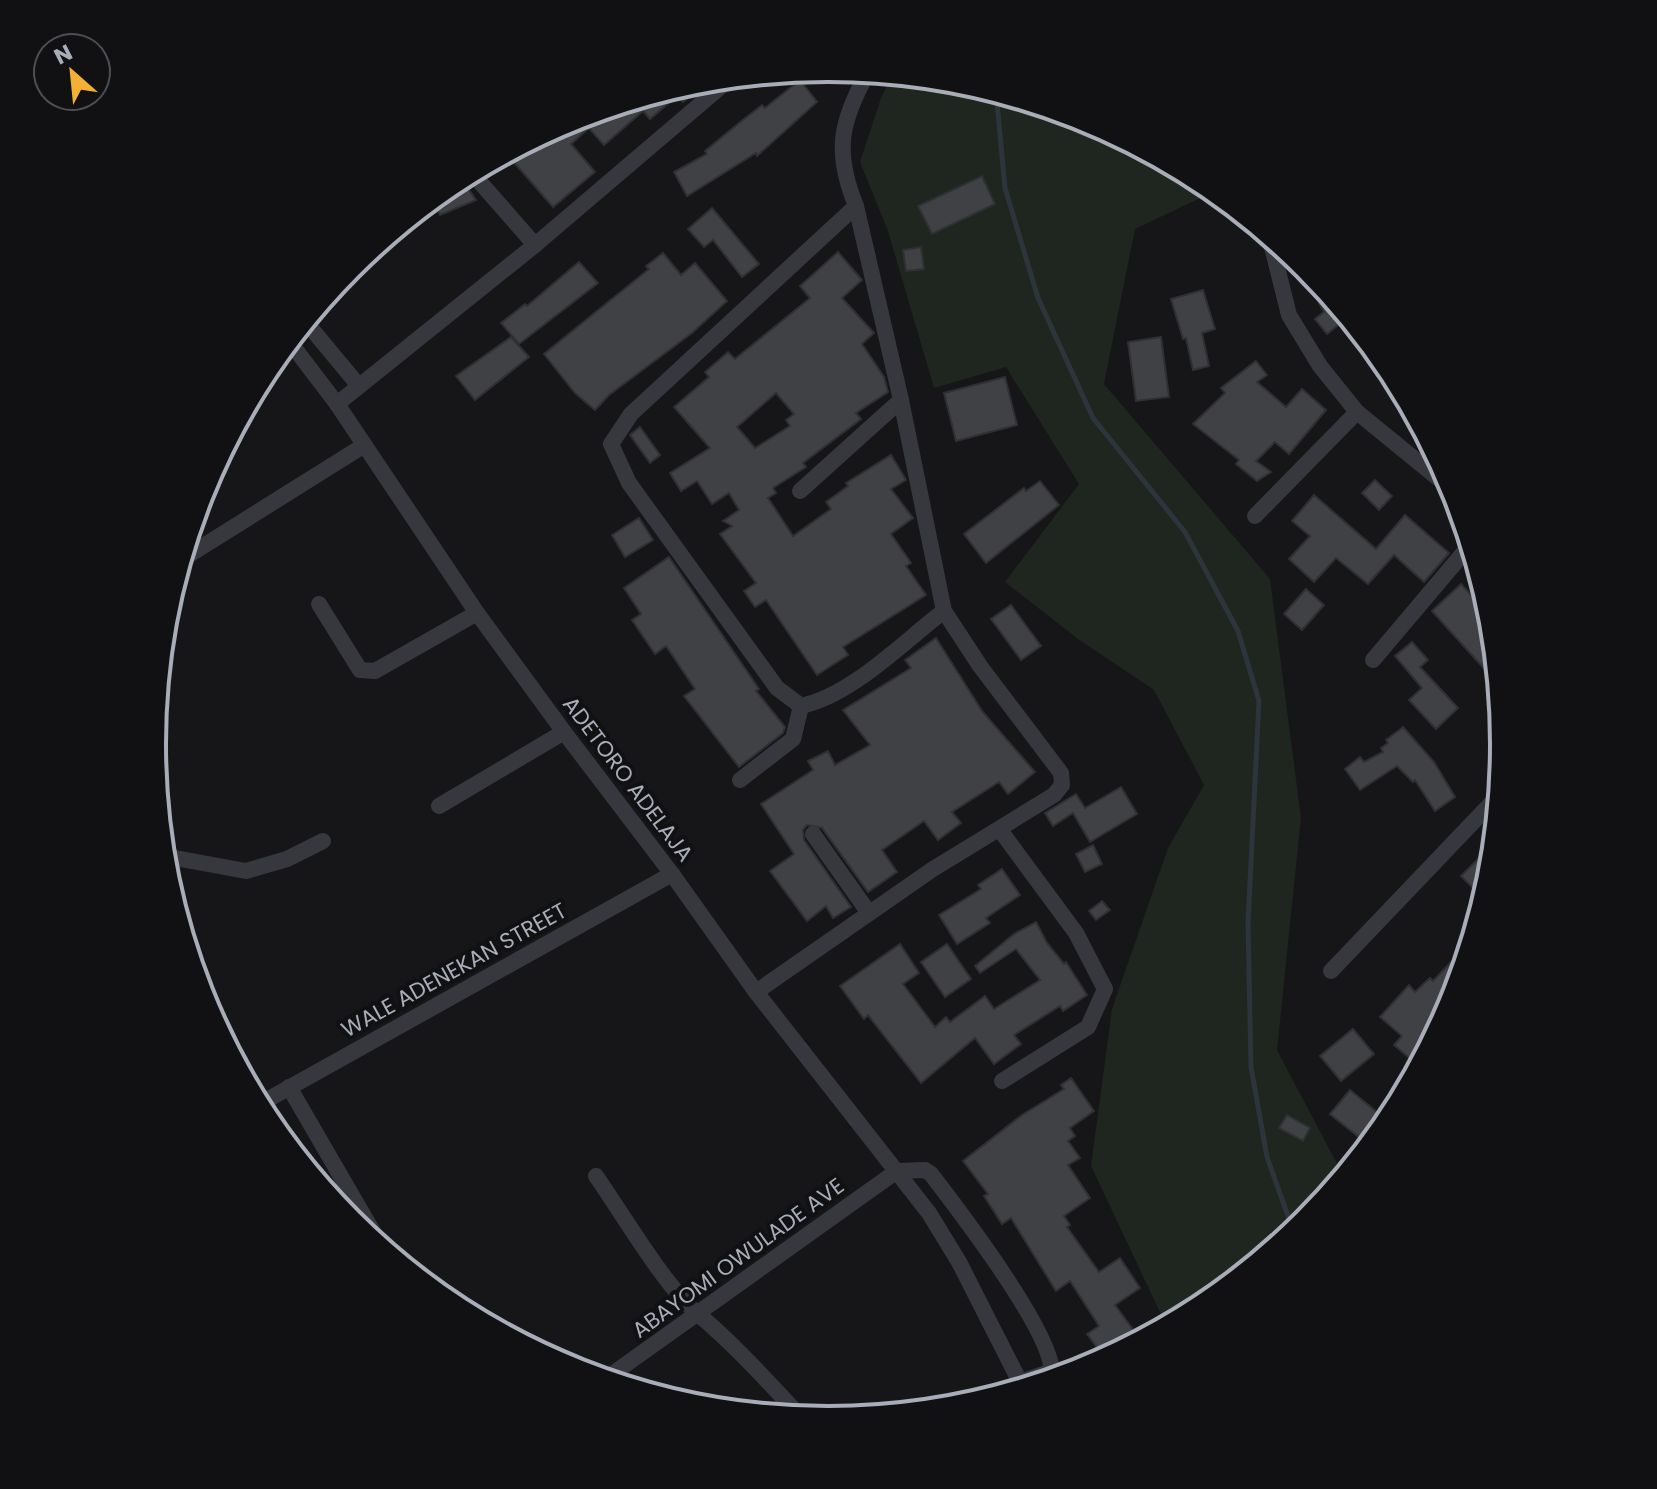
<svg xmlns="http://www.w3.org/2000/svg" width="1657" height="1489" font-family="Poppins,sans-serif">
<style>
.green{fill:#1e261f}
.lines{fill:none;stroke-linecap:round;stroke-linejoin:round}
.stream{stroke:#2c353c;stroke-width:5}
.building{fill:#404145;stroke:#303034;stroke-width:2;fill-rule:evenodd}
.minor{stroke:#37383d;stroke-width:16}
.labels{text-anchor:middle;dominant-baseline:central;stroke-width:8;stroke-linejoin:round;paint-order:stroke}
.street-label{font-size:22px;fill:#a8adb8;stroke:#111113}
.rim{fill:none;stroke:#a8adb8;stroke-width:4}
</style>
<rect width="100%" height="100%" fill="#161618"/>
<path class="green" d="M893 74 961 81 1088 120 1215 191 1135 229 1104 384 1270 579 1301 818 1277 1050 1344 1177C1295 1237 1235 1290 1167 1327L1091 1166 1112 1009 1168 848 1204 785 1154 690 1078 639 1005 582 1079 484 1006 367 934 388 888 231 860 162 881 98Z"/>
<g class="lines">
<path class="stream" d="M996 92 1005 188 1038 298 1093 418 1185 532 1238 631 1259 701 1248 923 1251 1067 1267 1157 1294 1233"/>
</g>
<g class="building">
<path d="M800 80 817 102 757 156 756 153 687 196 674 172 707 154 705 151 739 123 762 105 765 108Z"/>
<path d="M694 82 691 84 697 90 683 102 678 95 650 119 643 111 604 145 589 128 571 144 595 172 553 207 511 159 531 140 570 119Z"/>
<path d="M982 176 995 204 932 234 918 206Z"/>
<path d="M461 178 476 200 440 215 438 211 457 197 451 187Z"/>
<path d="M712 208 759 264 742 277 713 240 704 247 688 229Z"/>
<path d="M921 247 924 269 906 271 903 250Z"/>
<path d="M838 252 862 280 842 298 874 333 862 344 884 377 888 392 856 413 861 419 803 463 806 467 773 488 776 493 768 498 793 536 831 509 826 502 848 486 846 483 891 455 906 480 891 489 913 518 891 534 911 563 906 566 926 595 843 647 848 655 817 675 766 600 755 607 744 591 756 583 720 534 732 526 723 521 739 510 729 493 712 504 697 481 681 491 670 473 710 448 674 407 709 377 705 372 728 352 735 359 810 298 800 286ZM776 393 794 414 786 420 790 426 755 448 737 427Z"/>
<path d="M663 253 681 275 695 263 727 301 692 333 609 395 595 410 575 393 544 354 649 269 646 266Z"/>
<path d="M579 262 598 283 519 344 501 323 525 304 527 306Z"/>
<path d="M1318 280 1348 317 1327 334 1315 319 1324 312 1309 285Z"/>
<path d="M1203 290 1215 329 1202 333 1209 366 1193 370 1186 338 1183 339 1171 299Z"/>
<path d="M511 337 529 357 475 400 456 376Z"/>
<path d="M1161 337 1169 397 1136 401 1128 342Z"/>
<path d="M1256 361 1267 375 1257 382 1286 407 1302 389 1326 410 1289 454 1275 442 1256 461 1271 472 1257 481 1236 464 1239 460 1193 424 1225 393 1221 388Z"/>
<path d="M1005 377 1017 425 956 441 944 393Z"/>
<path d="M640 427 660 455 650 463 630 435Z"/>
<path d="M1375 480 1392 496 1379 510 1362 493Z"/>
<path d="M1040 481 1059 505 986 563 964 534 1024 488 1026 491Z"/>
<path d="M1314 495 1376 549 1405 515 1449 553 1424 582 1394 555 1368 584 1336 558 1314 582 1289 559 1310 536 1292 521Z"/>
<path d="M639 518 653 540 625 557 612 535Z"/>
<path d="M669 557 759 689 756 691 785 727 783 733 739 767 684 696 695 689 666 646 655 654 632 620 641 614 624 588Z"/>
<path d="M1461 584 1493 619 1499 685 1432 611Z"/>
<path d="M1306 589 1324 605 1302 630 1284 614Z"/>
<path d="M1011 605 1041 646 1021 660 991 619Z"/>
<path d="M936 638 982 711 1035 772 1008 794 999 782 952 812 961 823 938 840 924 821 882 850 897 872 868 892 822 828 807 825 803 830 804 840 851 907 833 918 826 906 807 921 770 871 794 854 761 804 813 770 808 761 828 751 835 765 870 745 843 710 911 668 905 660Z"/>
<path d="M1412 642 1428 660 1420 667 1458 708 1436 729 1409 700 1422 688 1395 656Z"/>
<path d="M1403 727 1434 762 1455 797 1435 811 1415 780 1413 782 1397 766 1360 790 1345 769 1360 757 1364 762 1383 752 1381 748 1388 743 1386 740Z"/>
<path d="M1121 787 1137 814 1090 842 1073 813 1053 826 1045 813 1076 794 1085 808Z"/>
<path d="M1496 841 1492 877 1485 900 1461 876Z"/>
<path d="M1093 845 1102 864 1085 872 1076 854Z"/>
<path d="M1002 869 1020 895 986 918 990 923 957 944 939 915 981 889 978 885Z"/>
<path d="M1102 901 1110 910 1096 920 1089 911Z"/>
<path d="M1036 922 1047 943 1064 964 1066 962 1087 995 1063 1011 1060 1006 1014 1035 1021 1044 994 1064 975 1038 921 1083 868 1015 864 1019 840 986 900 944 919 973 903 984 935 1027 946 1017 950 1022 985 996 994 1009 1040 980 1016 949 980 973 975 966 1014 934Z"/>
<path d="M1473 939 1453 1004 1434 1032 1437 1034 1414 1062 1394 1045 1402 1036 1380 1017 1409 985 1415 992 1430 978 1433 981Z"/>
<path d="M947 944 971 979 945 997 921 962Z"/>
<path d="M1353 1029 1374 1054 1341 1081 1320 1056Z"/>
<path d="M1071 1078 1094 1111 1070 1128 1075 1136 1068 1141 1080 1158 1068 1165 1090 1198 1064 1216 1070 1225 1067 1227 1099 1272 1120 1258 1140 1288 1115 1305 1137 1335 1105 1358 1087 1334 1099 1326 1070 1281 1056 1291 1011 1218 1002 1224 984 1196 988 1194 963 1161 1022 1115 1064 1089 1061 1085Z"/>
<path d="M1350 1090 1389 1122 1370 1146 1330 1114Z"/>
<path d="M1287 1115 1310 1128 1303 1141 1279 1128Z"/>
</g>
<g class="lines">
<g class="minor">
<path d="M868 72C840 122 834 152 856 206L631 414 611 444 629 483 777 688 801 706C851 696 903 642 944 611"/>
<path d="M471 172 535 245"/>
<path d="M1272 247 1289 315 1320 366 1357 412 1455 492"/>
<path d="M305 321 359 386"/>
<path d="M289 341 337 404 477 613 564 732 672 874 756 992 929 1213 959 1262 1020 1382V1390"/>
<path d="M337 404 535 245 731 78"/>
<path d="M800 491 901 400"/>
<path d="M1255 516 1357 412"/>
<path d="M181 560 363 446"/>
<path d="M319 604 360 670 375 671 477 613"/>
<path d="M1373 660 1471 544"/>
<path d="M740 780 793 739 801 706"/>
<path d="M439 806 564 732"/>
<path d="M1000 830 1076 933 1105 989 1088 1027 1002 1081"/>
<path d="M813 834 869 913"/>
<path d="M164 856 246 871 287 859 323 841"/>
<path d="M1331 971 1500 794"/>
<path d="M756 992 933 869 1054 795 1062 785 1061 773 980 666 944 611 901 400 856 206"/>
<path d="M289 1087 383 1249"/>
<path d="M258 1105 672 874"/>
<path d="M897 1171 925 1170 931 1174C961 1213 1049 1328 1052 1371L1020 1382"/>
<path d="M596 1176C622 1213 665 1287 698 1314 736 1346 768 1382 802 1418"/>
<path d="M604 1380 897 1171"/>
</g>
</g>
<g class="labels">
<g class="street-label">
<text transform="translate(628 779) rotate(53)">ADETORO ADELAJA</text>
<text transform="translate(454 970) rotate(-29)">WALE ADENEKAN STREET</text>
<text transform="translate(738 1258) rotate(-36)">ABAYOMI OWULADE AVE</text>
</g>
</g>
<path d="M0 0H1657V1489H0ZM166 744a662 662 0 1 1 1324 0a662 662 0 1 1-1324 0Z" fill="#111113" fill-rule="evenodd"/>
<path class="rim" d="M166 744a662 662 0 1 1 1324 0a662 662 0 1 1-1324 0Z"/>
<g transform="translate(72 72) rotate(333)"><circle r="38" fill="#111113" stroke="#4d4f55" stroke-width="2"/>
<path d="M0-6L14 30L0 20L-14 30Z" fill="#f2b134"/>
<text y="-12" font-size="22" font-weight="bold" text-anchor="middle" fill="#a8adb8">N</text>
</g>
</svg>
